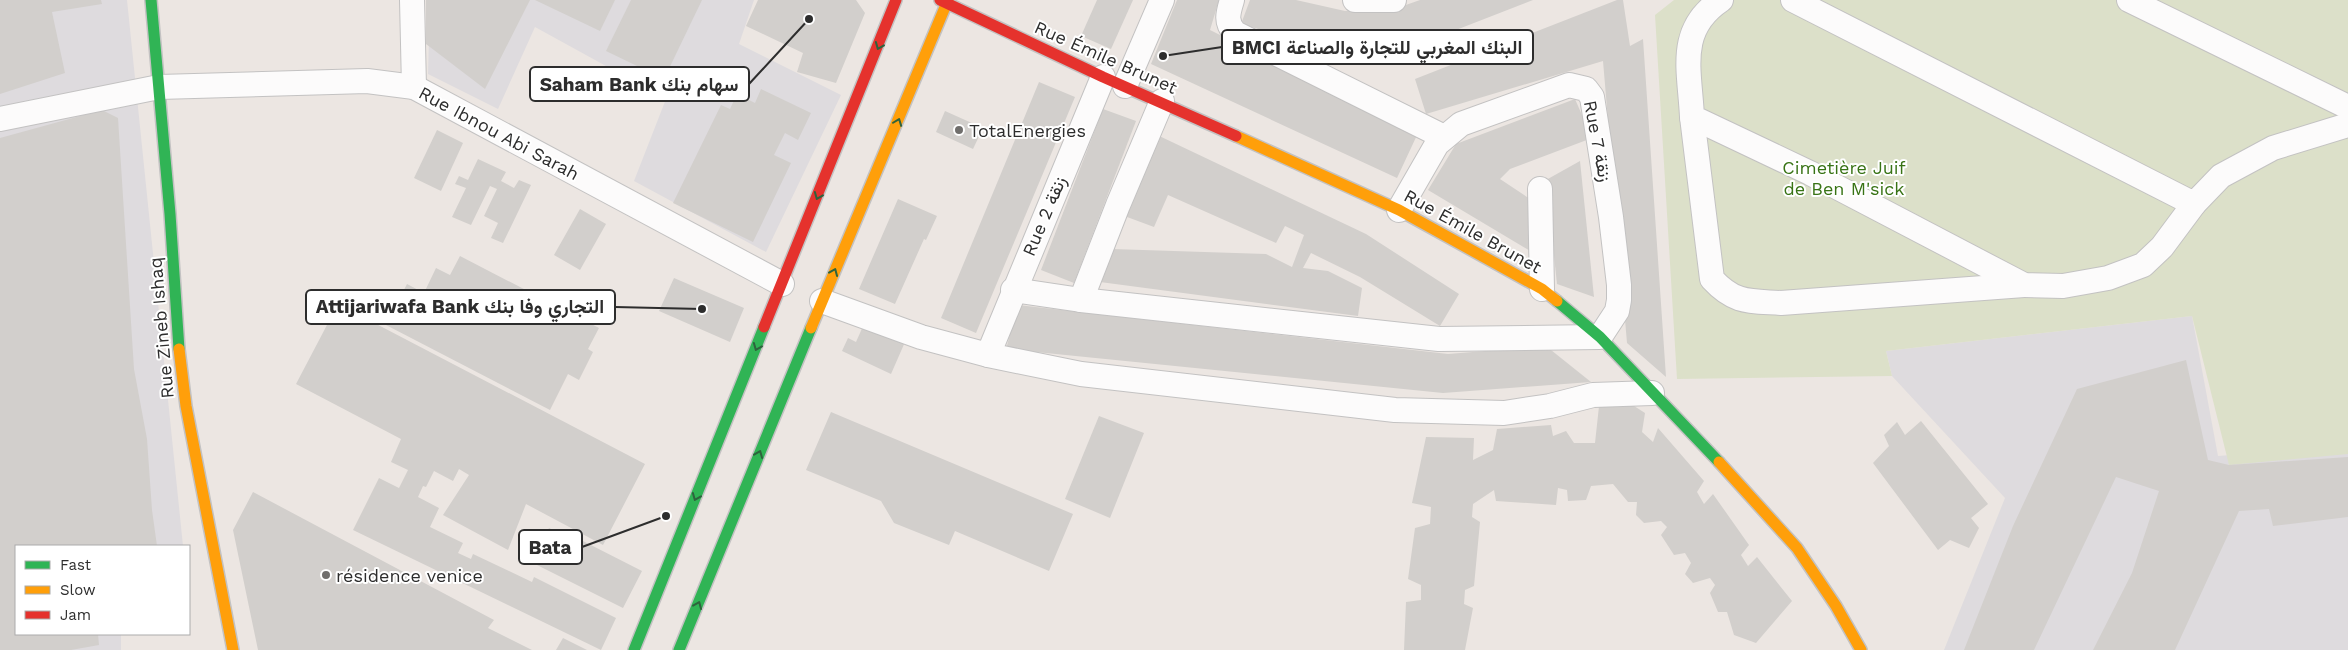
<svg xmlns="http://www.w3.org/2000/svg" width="2348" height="650" font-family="'Work Sans',Vazirmatn,sans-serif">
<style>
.industrial{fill:#dedbde}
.cemetery{fill:#dce0c9}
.building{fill:#d2cfcc}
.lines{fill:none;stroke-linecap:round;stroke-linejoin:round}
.street-casing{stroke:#c3c2c2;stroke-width:26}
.fast-casing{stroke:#c3c2c2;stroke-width:14}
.slow-casing{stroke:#c3c2c2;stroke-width:14}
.jam-casing{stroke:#c3c2c2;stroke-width:14}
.street{stroke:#fcfbfb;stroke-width:24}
.fast{stroke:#30b455;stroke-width:11}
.slow{stroke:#ff9f0a;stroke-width:11}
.jam{stroke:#e5322d;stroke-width:11}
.oneway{stroke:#2e633d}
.poi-dot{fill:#706e6c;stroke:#fff;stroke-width:2}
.labels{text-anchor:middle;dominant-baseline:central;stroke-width:4;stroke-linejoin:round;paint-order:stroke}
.street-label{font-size:18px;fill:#2d2d2d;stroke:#fff}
.poi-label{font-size:18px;fill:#2d2d2d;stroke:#fff;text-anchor:start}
.park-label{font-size:18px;fill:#387315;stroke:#fff}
.leader{fill:none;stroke:#2d2d2d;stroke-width:2}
.callout-dot{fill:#2d2d2d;stroke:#fff;stroke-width:2}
.callout{fill:#fff;stroke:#2d2d2d;stroke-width:2}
.callout-label{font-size:19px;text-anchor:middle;font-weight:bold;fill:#2d2d2d}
</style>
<rect width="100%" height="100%" fill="#ece6e2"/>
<g class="industrial">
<path d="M0 0H127L183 546H16V634H121V650H0Z"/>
<path d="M430 0H754L739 44 841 95 766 252 634 181 666 99 535 27 498 109 428 74Z"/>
<path d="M2192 316 2218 456 2348 446V650H1944L2005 498 1892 376 1886 351Z"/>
</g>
<path class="cemetery" d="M1674 0H2348V454L2229 465 2192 316 1886 351 1892 376 1677 379 1655 15Z"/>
<g class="building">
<path d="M0 0H101L102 4 52 12 65 73 0 94Z"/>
<path d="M426 0H530L485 89 426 44Z"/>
<path d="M535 0H615L600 31Z"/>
<path d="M631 0H702L664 79 606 51Z"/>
<path d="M758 0H856L865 13 836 83 797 72 803 53 746 26Z"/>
<path d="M1097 0H1133L1111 49 1081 36Z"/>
<path d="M1177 0H1219L1210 30 1418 133 1397 178 1151 64Z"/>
<path d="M1250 0H1296L1345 11 1403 6 1420 0H1533L1420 44 1349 55 1241 24Z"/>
<path d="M1617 0H1623L1630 46 1643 39 1666 377 1627 343 1603 61 1426 114 1415 79Z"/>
<path d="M1039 82 1075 97 976 333 941 318Z"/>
<path d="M761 89 811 113 798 140 785 133 774 155 791 163 753 242 673 203 721 105 730 109 737 94 755 103Z"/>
<path d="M1575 99 1592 138 1510 169 1500 179 1533 201 1532 252 1428 190 1456 144Z"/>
<path d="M1103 109 1136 121 1074 283 1041 270Z"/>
<path d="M102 110 118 118 134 369 147 439 152 510 157 546H16V634H98L99 645 71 650H0V138Z"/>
<path d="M945 111 983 128 973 149 936 132Z"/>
<path d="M437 130 463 143 441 191 414 178Z"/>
<path d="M1153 133 1366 234 1459 294 1440 326 1360 277 1311 253 1303 268 1328 271 1362 288 1358 316 1100 282 1112 249 1266 254 1292 267 1304 235 1285 226 1276 243 1168 195 1154 227 1119 214Z"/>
<path d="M478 159 506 172 501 181 514 188 519 180 531 185 503 243 491 238 498 223 484 216 497 189 490 186 471 225 452 217 466 188 455 184 459 176 468 180Z"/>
<path d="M1580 161 1594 297 1557 284 1546 180Z"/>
<path d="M898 199 937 216 926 240 924 239 895 304 859 289Z"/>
<path d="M580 209 606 224 580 270 554 255Z"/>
<path d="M460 256 599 328 588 349 593 352 579 380 568 374 550 410 386 325 407 284 424 293 436 268 450 275Z"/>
<path d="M674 278 744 308 730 342 659 311Z"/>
<path d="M338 304 645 464 603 545 526 504 508 550 443 515 469 475 459 469 453 481 434 471 426 487 423 486 418 497 439 508 430 527 463 543 458 553 471 559 473 554 532 582 534 577 616 618 601 650 353 530 379 478 399 488 408 470 391 462 401 439 296 384Z"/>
<path d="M1018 305 1448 354 1546 346 1591 382 1443 393 1006 349Z"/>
<path d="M864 324 905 342 891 374 842 351 848 338 856 342Z"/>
<path d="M2186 360 2208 460 2229 465 2348 457V517L2273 526 2269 509 2239 511 2175 650H2093L2132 573 2159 491 2116 477 2034 650H1964L2013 526 2077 389Z"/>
<path d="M1600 397H1620L1645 413 1642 432 1653 442 1658 428 1704 481 1697 492 1704 504 1713 494 1749 545 1741 555 1748 566 1757 557 1792 601 1756 643 1734 635 1727 612H1718L1710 593 1715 585 1710 578 1693 583 1685 574 1691 563 1685 553 1674 555 1661 535 1667 527 1661 521 1644 523 1636 515 1637 502H1628L1613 484 1591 486 1586 500 1568 501 1567 490 1558 488 1556 505 1496 501 1494 490 1473 504 1472 517 1480 522 1474 586 1465 590 1464 604 1473 608 1465 650H1404L1406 602 1421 600V585L1408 579 1415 528 1430 524 1431 507 1412 503 1426 437 1474 438 1473 460 1493 450 1497 429 1551 425 1553 436 1566 431 1574 443H1595Z"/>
<path d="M831 412 1073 514 1049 571 955 531 949 545 894 523 881 501 806 470Z"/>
<path d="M1099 416 1144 433 1110 518 1065 499Z"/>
<path d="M1921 421 1988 504 1971 518 1979 528 1969 548 1950 540 1938 550 1873 463 1889 446 1884 435 1897 422 1905 435Z"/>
<path d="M253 492 494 620 488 628 532 650H258L233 530Z"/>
<path d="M549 528 581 544 583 541 642 571 623 608 531 562Z"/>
<path d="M563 638 587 650H556Z"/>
</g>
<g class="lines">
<g class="street-casing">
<g id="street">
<path d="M412 0 414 87"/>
<path d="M1232 0C1228 13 1225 22 1235 33L1444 137"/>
<path d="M1355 0H1394"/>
<path d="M1721 0C1676 30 1690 71 1692 117L1810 173 2024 285 2063 286 2108 278 2143 265 2162 247 2194 204"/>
<path d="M1793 0 2194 204 2221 176 2273 148 2348 125"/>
<path d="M2129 0 2348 107"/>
<path d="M1125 86 1162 0"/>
<path d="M1692 117 1712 279C1735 304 1750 301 1781 303L2024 285"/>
<path d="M0 119 159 87 367 81 414 87 782 284"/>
<path d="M1540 189 1542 289"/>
<path d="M1013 290 1081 300 1439 339 1600 337 1617 311 1619 300V285L1611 217 1592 97 1586 89 1569 85 1461 124 1437 144 1399 210"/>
<path d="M1081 300 1118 205 1162 101"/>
<path d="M822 301 921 337 988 355 1081 374 1395 410 1504 413 1550 406 1593 395 1652 393"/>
<path d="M988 355 1103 77"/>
</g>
</g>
<g class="fast-casing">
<g id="fast">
<path d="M151 0 170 214 179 349"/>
<path d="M1557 301 1600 337 1719 462"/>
<path d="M634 650 764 327"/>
<path d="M679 650 811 328"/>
</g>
</g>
<g class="slow-casing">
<g id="slow">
<path d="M1236 136 1399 210 1542 289 1557 301"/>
<path d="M811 328 948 0"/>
<path d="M179 349 186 406 233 650"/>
<path d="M1719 462 1797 548 1836 606 1861 650"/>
</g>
</g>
<g class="jam-casing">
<g id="jam">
<path d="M940 0 1103 77 1236 136"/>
<path d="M764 327 896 0"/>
</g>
</g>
<use href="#street" class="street"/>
<use href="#fast" class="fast"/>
<use href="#slow" class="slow"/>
<use href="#jam" class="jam"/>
</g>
<defs><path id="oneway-chevron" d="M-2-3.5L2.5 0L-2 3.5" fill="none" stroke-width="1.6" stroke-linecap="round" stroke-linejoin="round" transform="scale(1.25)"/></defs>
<g class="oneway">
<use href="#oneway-chevron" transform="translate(879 46) rotate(112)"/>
<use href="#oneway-chevron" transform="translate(898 122) rotate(-69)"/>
<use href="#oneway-chevron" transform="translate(818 196) rotate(112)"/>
<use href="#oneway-chevron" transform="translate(834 272) rotate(-67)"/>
<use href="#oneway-chevron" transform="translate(757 347) rotate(112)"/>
<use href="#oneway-chevron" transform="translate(759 454) rotate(-68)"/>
<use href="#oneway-chevron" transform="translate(696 497) rotate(112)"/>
<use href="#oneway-chevron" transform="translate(698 605) rotate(-67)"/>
</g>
<g class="poi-dot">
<circle cx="959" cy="130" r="5"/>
<circle cx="326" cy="575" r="5"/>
</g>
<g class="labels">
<g class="street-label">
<text transform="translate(1106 57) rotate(24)">Rue Émile Brunet</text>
<text transform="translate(499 133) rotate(28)">Rue Ibnou Abi Sarah</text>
<text transform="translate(1598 141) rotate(79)">Rue 7 زنقة</text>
<text transform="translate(1044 216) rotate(-67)">Rue 2 زنقة</text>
<text transform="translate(1473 231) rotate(29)">Rue Émile Brunet</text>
<text transform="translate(161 328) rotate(-95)">Rue Zineb Ishaq</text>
</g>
<g class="poi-label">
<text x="969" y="130">TotalEnergies</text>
<text x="336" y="575">résidence venice</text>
</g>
<g class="park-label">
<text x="1844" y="167">Cimetière Juif<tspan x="1844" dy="21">de Ben M'sick</tspan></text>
</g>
</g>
<path class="leader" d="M1163 56L1222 47M809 19L749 84M702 309L615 307M666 516L582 547"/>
<g class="callout-dot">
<circle cx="1163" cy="56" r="5"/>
<circle cx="809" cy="19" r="5"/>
<circle cx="702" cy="309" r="5"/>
<circle cx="666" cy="516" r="5"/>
</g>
<g class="callout">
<rect x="1222" y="30" width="311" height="34" rx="5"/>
<rect x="530" y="67" width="219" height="34" rx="5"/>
<rect x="306" y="290" width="309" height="34" rx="5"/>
<rect x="519" y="530" width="63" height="34" rx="5"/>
</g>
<g class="callout-label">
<text x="1377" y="54">BMCI البنك المغربي للتجارة والصناعة</text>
<text x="639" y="91">Saham Bank سهام بنك</text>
<text x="460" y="313">Attijariwafa Bank التجاري وفا بنك</text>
<text x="550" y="554">Bata</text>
</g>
<rect x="15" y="545" width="175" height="90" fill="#ffffff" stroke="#ababab"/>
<rect x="25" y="561" width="25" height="8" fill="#30b455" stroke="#ababab"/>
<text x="60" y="570" font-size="15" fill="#2d2d2d">Fast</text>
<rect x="25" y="586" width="25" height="8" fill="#ff9f0a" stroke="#ababab"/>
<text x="60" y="595" font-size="15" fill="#2d2d2d">Slow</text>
<rect x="25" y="611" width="25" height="8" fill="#e5322d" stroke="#ababab"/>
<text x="60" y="620" font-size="15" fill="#2d2d2d">Jam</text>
</svg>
